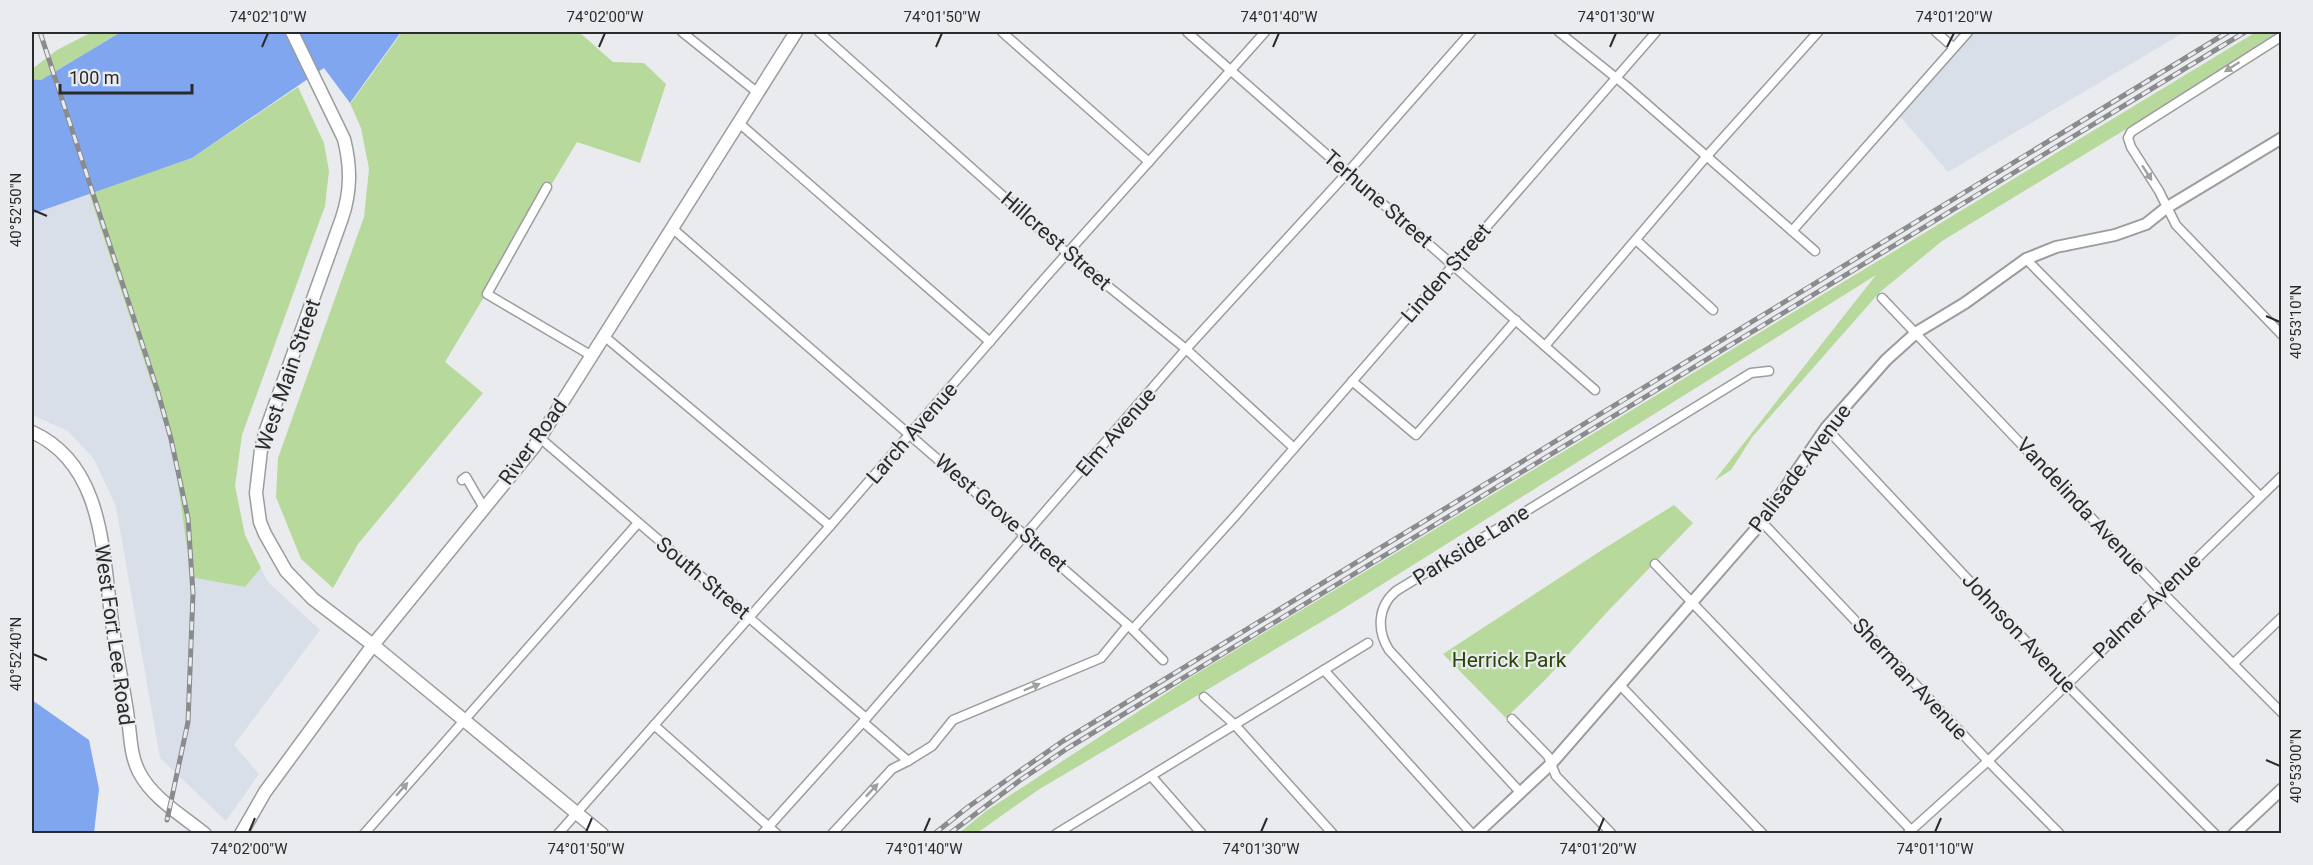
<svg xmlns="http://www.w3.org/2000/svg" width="2313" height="865" font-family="Roboto,sans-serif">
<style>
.built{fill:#d9dfe8}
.green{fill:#b7d99b}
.water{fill:#80a6f0}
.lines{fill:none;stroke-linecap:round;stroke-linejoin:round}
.minor-casing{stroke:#9a9c9e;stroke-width:11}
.tertiary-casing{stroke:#9a9c9e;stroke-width:14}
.secondary-casing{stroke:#9a9c9e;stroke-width:15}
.minor{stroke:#fff;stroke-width:8}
.tertiary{stroke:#fff;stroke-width:10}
.secondary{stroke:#fff;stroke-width:12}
.rail-casing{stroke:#8a8b8d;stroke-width:5}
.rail{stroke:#eaebee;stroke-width:3;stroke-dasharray:9;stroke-linecap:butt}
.oneway{fill:#9fa0a0}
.ticks{fill:none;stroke:#2a2b2c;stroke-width:2}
.labels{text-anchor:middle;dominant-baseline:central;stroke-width:4.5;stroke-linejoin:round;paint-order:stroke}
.street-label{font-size:21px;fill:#2a2b2c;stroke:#eaebee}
.park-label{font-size:21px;fill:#2a440a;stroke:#eaebee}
.neatline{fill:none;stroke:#2a2b2c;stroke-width:2}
.ticks-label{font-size:15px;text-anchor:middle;fill:#2a2b2c}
</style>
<rect width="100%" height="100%" fill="#eaebee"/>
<g class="built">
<path d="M1968 32H2185L1948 172 1896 112Z"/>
<path d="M89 193 173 449 191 576 245 587 261 568 268 582 320 630 234 745 259 774 226 821 160 758 116 507 94 459 68 431 32 415V214Z"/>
</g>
<g class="green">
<path d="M92 32H121L41 80 32 79V69L57 50Z"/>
<path d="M402 32H579L613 62 644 63 666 84 640 163 577 142 445 362 483 393 358 544 333 588 301 559 276 497 278 458 364 217 369 169 361 128 349 101 351 103Z"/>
<path d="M2256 32H2281V35L1942 241 1879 293 1753 436 1731 470 1714 481 1876 275 1338 612 1038 790 977 833 958 834 986 811 1188 679Z"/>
<path d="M298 87 324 143 329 171 325 206 242 435 235 486 245 535 261 568 245 587 191 577 173 449 89 193 192 158Z"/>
<path d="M1674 505 1693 523 1609 610 1545 680 1506 718 1443 654 1605 548Z"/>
</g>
<g class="water">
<path d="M121 32H401L350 103 324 68 192 158 32 214V79L41 80Z"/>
<path d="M32 700 89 740 99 789 94 833H32Z"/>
</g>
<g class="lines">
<g class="minor-casing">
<g id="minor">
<path d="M682 32 758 93"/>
<path d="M819 32 1068 254 1186 349 1294 448"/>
<path d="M1002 32 1149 162"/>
<path d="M1187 32 1595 390"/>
<path d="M1559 32 1625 85 1815 251"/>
<path d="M1936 32 1953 47"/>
<path d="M2282 36 2131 132 2128 138 2131 147 2159 191 2176 225 2282 335"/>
<path d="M739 123 990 342"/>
<path d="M547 187 487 294 592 356"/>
<path d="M672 228 1128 625 1163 660"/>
<path d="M1792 231 1968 32"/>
<path d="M1636 240 1713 310"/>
<path d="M2026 259 2260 496"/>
<path d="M1882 298 2162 592 2282 713"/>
<path d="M604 336 830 526"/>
<path d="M1545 346 1706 157 1818 32"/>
<path d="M1352 381 1416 435 1516 320"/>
<path d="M1826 428 2067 685 2215 834"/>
<path d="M540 438 866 718"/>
<path d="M462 480 466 477 484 508"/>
<path d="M1762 522 1988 761 2060 834"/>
<path d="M1655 564 1914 833"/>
<path d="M1133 629 1236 515 1656 32"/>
<path d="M2233 664 2282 617"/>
<path d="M1324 670 1472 834"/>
<path d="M1620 685 1763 834"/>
<path d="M1204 697 1235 725 1333 834"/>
<path d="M1512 719 1548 756 1556 776 1612 834"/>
<path d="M863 722 908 761"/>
<path d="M654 725 777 834"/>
<path d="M1152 777 1202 834"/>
<path d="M1520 792 1389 650C1377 631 1377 607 1396 591L1751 373 1769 371"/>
<path d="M364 834 638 523"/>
<path d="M558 834 830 526 1045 278 1265 32"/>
<path d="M762 834 863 722 1186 349 1348 172 1471 32"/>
<path d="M832 834 892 769 908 761 932 746 953 720 1101 658 1128 625"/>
<path d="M1056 834 1368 643"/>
<path d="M1907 834 1988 761 2282 476"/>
</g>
</g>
<g class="tertiary-casing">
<g id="tertiary">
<path d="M1476 834 1551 764 1762 522 1826 428 1886 360 1917 332 1965 303 2026 259 2056 247 2115 235 2146 224 2166 208 2282 138"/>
<path d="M2234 834 2282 789"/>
</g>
</g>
<g class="secondary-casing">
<g id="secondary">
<path d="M292 32 344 139C351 167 351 191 342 218L266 430 261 450 256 493 260 522 265 534 286 571 313 599 373 645 602 834"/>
<path d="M32 432C107 466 102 559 113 629 117 659 124 688 128 719 131 738 130 754 139 772 152 798 183 816 205 834"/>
<path d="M241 834 265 792 373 645 534 447 796 32"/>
</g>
</g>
<use href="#minor" class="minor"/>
<use href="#tertiary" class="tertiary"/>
<use href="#secondary" class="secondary"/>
<g class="rail-casing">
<g id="rail">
<path d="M40 32 157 389 171 439 188 518 193 593 188 722 167 820"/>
<path d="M934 834 968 807 1063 741 2228 32"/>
<path d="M949 834 1019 781 1068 748 2245 32"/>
</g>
</g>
<use href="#rail" class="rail"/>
</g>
<defs><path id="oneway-solid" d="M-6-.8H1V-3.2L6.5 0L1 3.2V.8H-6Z" transform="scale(1.5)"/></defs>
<g class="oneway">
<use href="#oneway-solid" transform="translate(2232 67) rotate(147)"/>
<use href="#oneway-solid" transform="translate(2147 173) rotate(57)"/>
<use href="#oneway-solid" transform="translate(1032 687) rotate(-23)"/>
<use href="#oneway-solid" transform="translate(402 789) rotate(-49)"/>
<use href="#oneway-solid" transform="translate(872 790) rotate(-47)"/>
</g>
<path class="ticks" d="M262 47 268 33M599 47 605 33M936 47 942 33M1273 47 1279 33M1610 47 1616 33M1947 47 1954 33M33 210 47 216M2266 316 2280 322M33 654 47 660M2266 760 2280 766M249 832 255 818M586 832 592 818M924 832 930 818M1261 832 1267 818M1598 832 1604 818M1935 832 1941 818"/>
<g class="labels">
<g class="street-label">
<text transform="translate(1378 199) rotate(41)">Terhune Street</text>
<text transform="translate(1056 241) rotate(41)">Hillcrest Street</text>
<text transform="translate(1446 273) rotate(-49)">Linden Street</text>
<text transform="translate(288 375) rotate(-71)">West Main Street</text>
<text transform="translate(1116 432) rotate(-49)">Elm Avenue</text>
<text transform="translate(912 433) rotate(-49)">Larch Avenue</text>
<text transform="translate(533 442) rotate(-54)">River Road</text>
<text transform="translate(1800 468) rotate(-53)">Palisade Avenue</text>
<text transform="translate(2081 506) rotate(47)">Vandelinda Avenue</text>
<text transform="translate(1001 513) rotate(41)">West Grove Street</text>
<text transform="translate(1471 545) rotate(-32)">Parkside Lane</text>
<text transform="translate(703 578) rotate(40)">South Street</text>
<text transform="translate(2147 606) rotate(-44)">Palmer Avenue</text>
<text transform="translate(2019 633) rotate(47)">Johnson Avenue</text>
<text transform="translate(114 635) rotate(82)">West Fort Lee Road</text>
<text transform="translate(1910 679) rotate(47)">Sherman Avenue</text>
</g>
<g class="park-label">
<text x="1509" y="660">Herrick Park</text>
</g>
</g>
<rect width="2313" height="865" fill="none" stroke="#eaebee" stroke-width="66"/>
<path d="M60 84v9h132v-9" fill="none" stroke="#2a2b2c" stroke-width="3"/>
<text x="69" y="84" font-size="18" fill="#2a2b2c" stroke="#eaebee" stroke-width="4.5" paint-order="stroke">100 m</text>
<rect x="33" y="33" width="2247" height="799" class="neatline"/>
<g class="ticks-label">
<text x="268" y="22">74°02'10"W</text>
<text x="605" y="22">74°02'00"W</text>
<text x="942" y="22">74°01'50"W</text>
<text x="1279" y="22">74°01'40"W</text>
<text x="1616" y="22">74°01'30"W</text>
<text x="1954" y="22">74°01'20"W</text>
<text transform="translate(16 210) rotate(-90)" y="5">40°52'50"N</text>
<text transform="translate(2296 322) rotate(-90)" y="5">40°53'10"N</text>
<text transform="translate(16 654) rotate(-90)" y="5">40°52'40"N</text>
<text transform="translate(2296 766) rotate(-90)" y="5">40°53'00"N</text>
<text x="249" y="854">74°02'00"W</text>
<text x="586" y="854">74°01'50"W</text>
<text x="924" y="854">74°01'40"W</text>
<text x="1261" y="854">74°01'30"W</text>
<text x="1598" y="854">74°01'20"W</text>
<text x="1935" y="854">74°01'10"W</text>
</g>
</svg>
